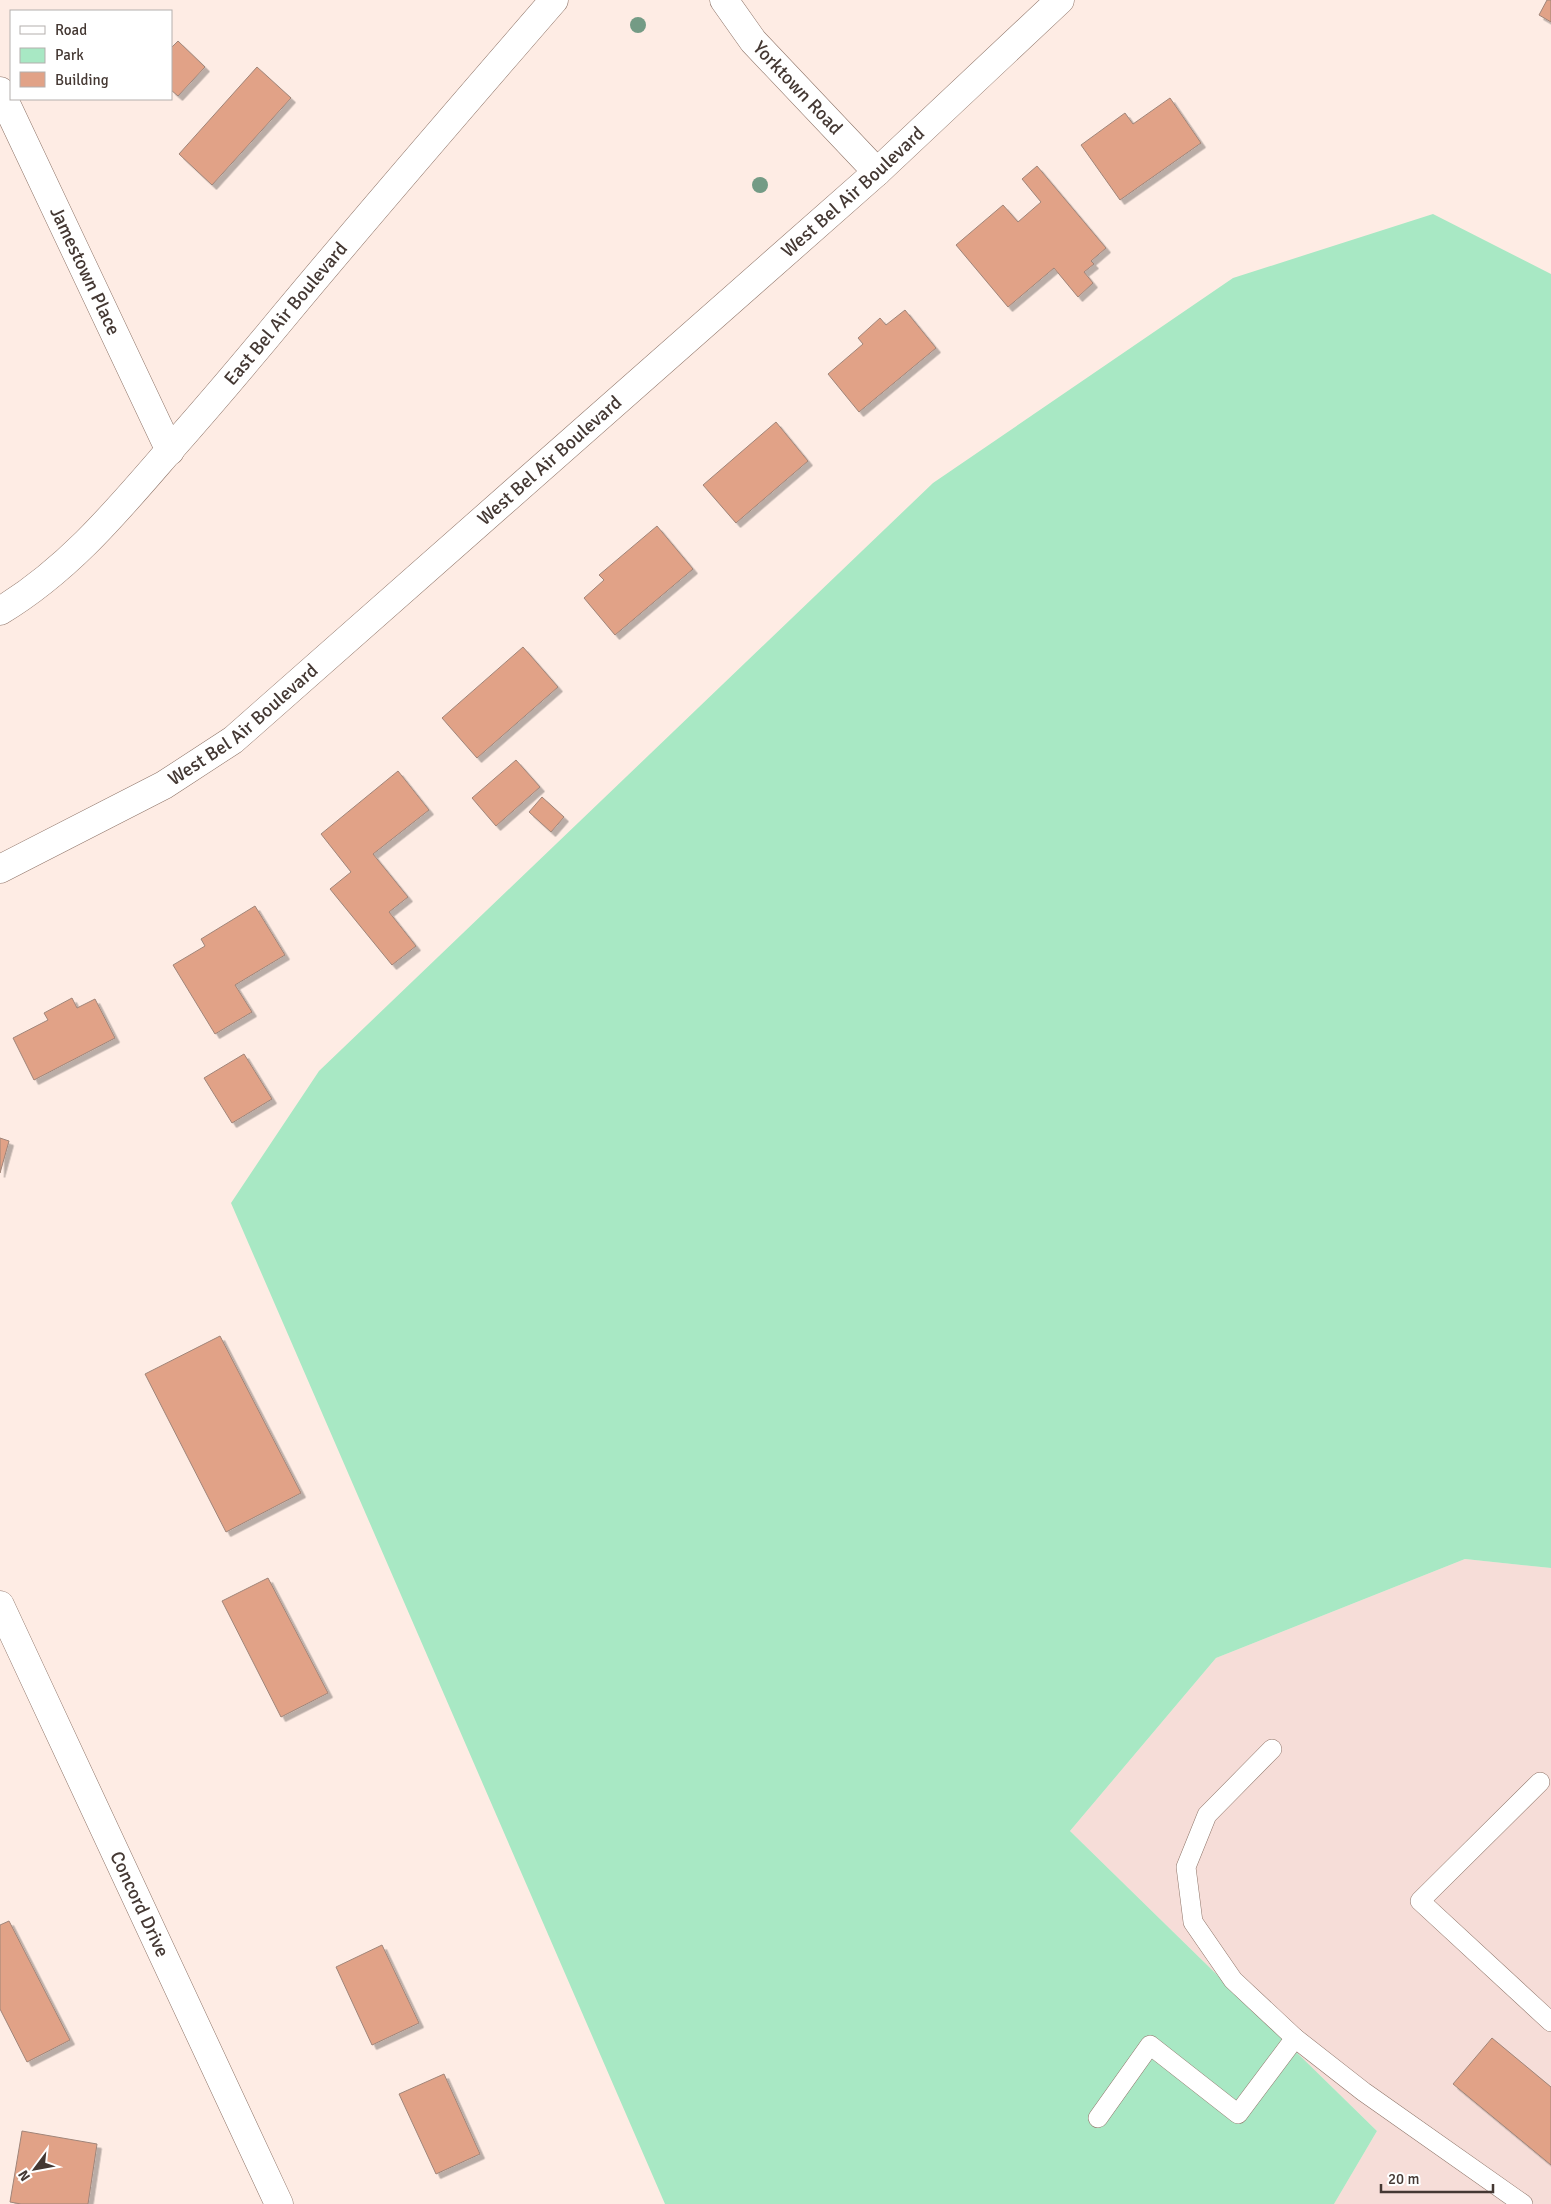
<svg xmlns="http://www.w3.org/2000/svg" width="1551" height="2204" font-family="Signika,sans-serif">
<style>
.commercial{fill:#f6ddd8}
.green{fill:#a8e8c4}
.building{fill:#e1a287;stroke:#a08579;filter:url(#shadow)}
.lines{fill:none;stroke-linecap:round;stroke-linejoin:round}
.service-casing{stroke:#8d7367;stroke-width:20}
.minor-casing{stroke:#8d7367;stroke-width:29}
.service{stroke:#fff;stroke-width:19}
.minor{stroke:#fff;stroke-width:28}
.tree{fill:#749b85}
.labels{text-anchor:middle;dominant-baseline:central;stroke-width:5;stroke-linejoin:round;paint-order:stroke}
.street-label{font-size:19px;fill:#443833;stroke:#fff}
</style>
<defs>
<filter id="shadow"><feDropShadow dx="4.5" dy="4.5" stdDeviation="0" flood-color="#0004"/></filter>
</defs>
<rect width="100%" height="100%" fill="#feece4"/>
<path class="commercial" d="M1465 1559 1551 1568V2204H1334L1377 2131 1070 1831 1216 1658Z"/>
<path class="green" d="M1433 214 1551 274V1568L1465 1559 1216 1658 1070 1831 1377 2131 1334 2204H665L231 1203 319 1071 933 483 1233 278Z"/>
<g class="building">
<path d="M1547 0H1551V22L1539 15Z"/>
<path d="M178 41 205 67 178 96 171 90V48Z"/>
<path d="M257 67 291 98 212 185 179 154Z"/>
<path d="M1170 98 1201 143 1120 200 1081 145 1125 113 1133 124Z"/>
<path d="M1037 166 1106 248 1091 261 1094 264 1084 272 1093 283 1078 297 1054 268 1008 307 956 245 1003 205 1018 222 1041 202 1022 179Z"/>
<path d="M905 310 936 348 859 412 828 374 863 344 858 338 880 318 886 325Z"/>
<path d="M776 422 808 461 736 523 703 485Z"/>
<path d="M657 526 693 569 615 635 584 598 604 580 599 575Z"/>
<path d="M523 647 558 687 477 758 442 718Z"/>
<path d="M516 760 540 787 496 826 472 798Z"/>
<path d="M398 771 429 810 373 854 408 897 389 912 416 946 392 965 330 889 351 872 321 834Z"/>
<path d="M542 797 564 817 551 832 529 812Z"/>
<path d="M255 906 285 955 235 985 252 1012 215 1034 173 965 205 946 201 939Z"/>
<path d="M72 998 77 1008 95 999 115 1038 34 1080 13 1038 48 1020 44 1013Z"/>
<path d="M244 1054 272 1099 232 1123 204 1078Z"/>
<path d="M0 1138 9 1141 0 1173Z"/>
<path d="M220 1336 301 1493 226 1532 145 1374Z"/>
<path d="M268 1578 328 1693 281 1717 222 1601Z"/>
<path d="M9 1921 70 2040 27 2062 0 2009V1925Z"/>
<path d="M382 1945 419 2023 372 2045 336 1967Z"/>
<path d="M1492 2038 1551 2087V2165L1453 2084Z"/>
<path d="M444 2074 480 2154 436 2174 399 2094Z"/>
<path d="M22 2131 97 2144 88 2204H21L10 2202Z"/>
</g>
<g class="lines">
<g class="service-casing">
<g id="service">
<path d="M1272 1749 1207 1815 1186 1867 1193 1922 1233 1980 1295 2038"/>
<path d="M1540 1782 1420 1901 1551 2022"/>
<path d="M1098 2118 1150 2045 1238 2114 1295 2038 1364 2092 1523 2204"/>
</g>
</g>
<g class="minor-casing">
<g id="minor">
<path id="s1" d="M724 0 753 41 877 172"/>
<path id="s2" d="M0 91 170 451"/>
<path id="s3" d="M0 611C68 570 117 511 168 452 208 407 246 362 284 316 373 209 463 105 554 0"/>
<path id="s4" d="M0 869 164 785 233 740 877 172 1060 0"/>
<path id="s5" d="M0 1605 279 2204"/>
</g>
</g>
<use href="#service" class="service"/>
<use href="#minor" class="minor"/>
</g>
<g class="tree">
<circle cx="638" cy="25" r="8"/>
<circle cx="760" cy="185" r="8"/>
</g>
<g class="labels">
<g class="street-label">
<text stroke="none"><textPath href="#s1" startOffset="115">Yorktown Road</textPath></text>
<text stroke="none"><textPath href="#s4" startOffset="1094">West Bel Air Boulevard</textPath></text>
<text stroke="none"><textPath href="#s2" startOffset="199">Jamestown Place</textPath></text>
<text stroke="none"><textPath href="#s3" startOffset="414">East Bel Air Boulevard</textPath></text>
<text stroke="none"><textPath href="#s4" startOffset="689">West Bel Air Boulevard</textPath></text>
<text stroke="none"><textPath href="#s4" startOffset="284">West Bel Air Boulevard</textPath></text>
<text stroke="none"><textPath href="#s5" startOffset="330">Concord Drive</textPath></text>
</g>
</g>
<rect x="10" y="10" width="162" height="90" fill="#ffffff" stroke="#b4afad"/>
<rect x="20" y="26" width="25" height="8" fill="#ffffff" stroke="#b4afad"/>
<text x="55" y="35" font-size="15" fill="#443833">Road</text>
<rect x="20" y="48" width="25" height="15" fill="#a8e8c4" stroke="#b4afad"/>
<text x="55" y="60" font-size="15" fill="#443833">Park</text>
<rect x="20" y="72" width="25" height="15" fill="#e1a287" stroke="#b4afad"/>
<text x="55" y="85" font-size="15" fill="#443833">Building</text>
<g transform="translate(35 2169) rotate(238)" stroke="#ffffff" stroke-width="4" paint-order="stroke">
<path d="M0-4L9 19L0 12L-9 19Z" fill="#443833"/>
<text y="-8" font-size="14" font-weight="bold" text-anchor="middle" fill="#443833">N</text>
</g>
<path d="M1381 2184v8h112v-8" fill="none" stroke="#443833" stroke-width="2.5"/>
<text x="1388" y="2184" font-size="15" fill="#443833" stroke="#ffffff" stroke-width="4" paint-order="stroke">20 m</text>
</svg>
